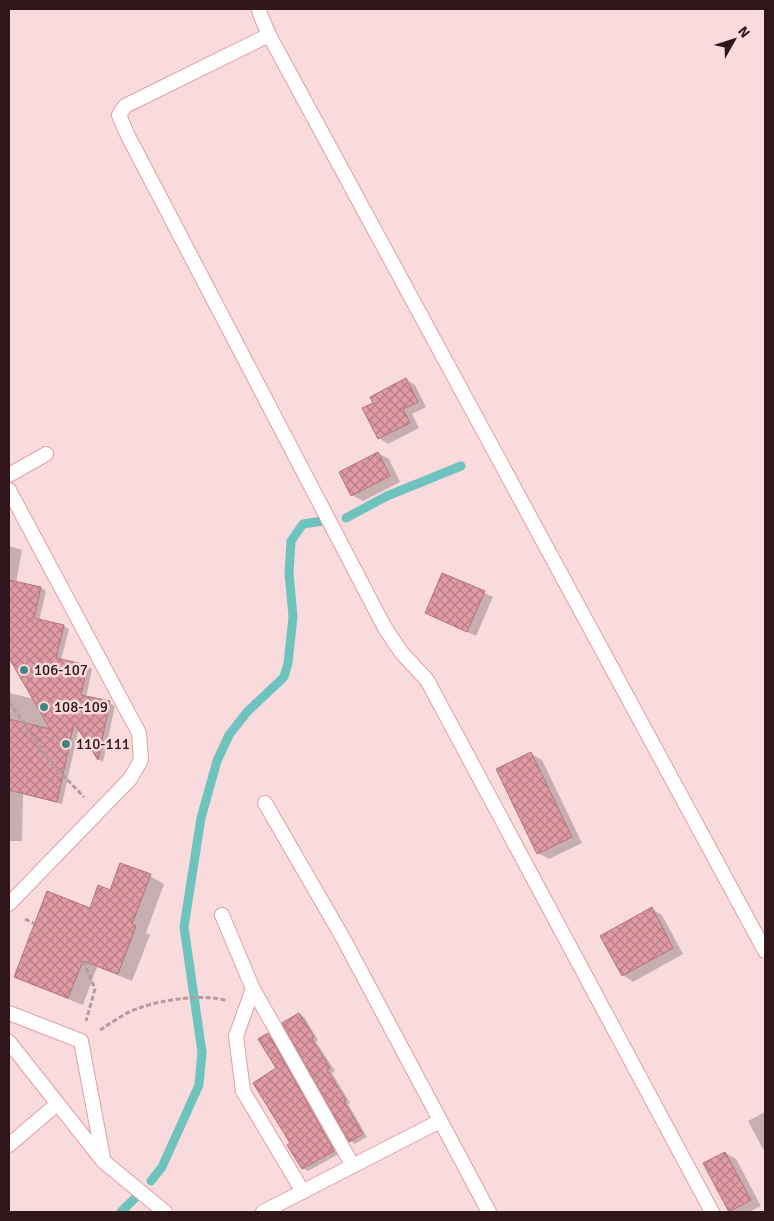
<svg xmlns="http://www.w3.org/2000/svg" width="774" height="1221" font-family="Signika,sans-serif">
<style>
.shadow{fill:#0003}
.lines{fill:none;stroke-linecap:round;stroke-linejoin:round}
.stream{stroke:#6fc3bf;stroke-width:9}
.building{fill:url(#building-cross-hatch);stroke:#b4747c}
.service-casing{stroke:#e29ea7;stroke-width:16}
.path{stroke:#b69a9d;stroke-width:3;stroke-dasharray:5 2.5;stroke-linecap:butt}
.service{stroke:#fff;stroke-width:14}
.poi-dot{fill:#408784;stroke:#f9dbde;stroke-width:2}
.labels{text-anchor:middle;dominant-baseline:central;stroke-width:5;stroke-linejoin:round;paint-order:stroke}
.poi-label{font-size:15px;fill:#30161a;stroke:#f9dbde;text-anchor:start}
</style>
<defs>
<pattern id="building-cross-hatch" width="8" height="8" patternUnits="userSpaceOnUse" patternTransform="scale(1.25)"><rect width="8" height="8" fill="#e09ba4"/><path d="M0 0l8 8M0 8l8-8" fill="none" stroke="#b67d85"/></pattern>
</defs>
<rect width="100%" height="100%" fill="#f9dbde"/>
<g class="shadow">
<path d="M406 379 415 385 426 407 412 414 419 428 388 444 379 438 375 404Z"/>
<path d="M378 453 389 459 400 482 363 501 352 495Z"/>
<path d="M9 546 22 550 16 583 41 588 46 591 39 621 64 626 69 629 61 660 87 666 92 669 86 698 110 703 115 706 103 762 98 759 79 728 62 804 23 794 22 841H9V693L35 699 9 655Z"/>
<path d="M443 575 493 597 476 636 435 617Z"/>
<path d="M531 754 542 760 582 843 549 859 538 853Z"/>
<path d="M150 876 164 884 146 933 150 935 132 981 97 967 83 1005 30 984 16 976 111 891Z"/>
<path d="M652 909 662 915 683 954 633 982 623 975Z"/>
<path d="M299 1014 304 1017 318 1040 316 1042 335 1071 332 1073 350 1103 348 1104 367 1137 355 1144 350 1141Z"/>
<path d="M268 1034 273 1037 339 1154 308 1171 303 1168 292 1144 277 1069Z"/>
<path d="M765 1112V1150L763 1149 748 1121Z"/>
<path d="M725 1153 736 1159 761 1206 749 1212H733L730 1211Z"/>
</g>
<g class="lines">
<g class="stream">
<path d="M346 518 387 496 461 466"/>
<path d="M151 1181 162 1167 199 1085 202 1052 184 927 201 818 217 761 229 735 247 712 284 677 288 663 293 617 289 573 291 541 303 524 323 521"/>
<path d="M121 1212 135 1198"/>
</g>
</g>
<g class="building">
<path d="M406 378 418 402 403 409 410 423 378 439 362 408 373 403 370 397Z"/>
<path d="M378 452 390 476 351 496 339 472Z"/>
<path d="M442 573 485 591 467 632 425 613Z"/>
<path d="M9 580 41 587 34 618 64 625 56 658 87 665 81 695 110 701 98 760 74 723 57 802 9 790V719L50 729 9 658Z"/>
<path d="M531 752 572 837 537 854 496 769Z"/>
<path d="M120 863 151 874 132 924 136 926 118 974 83 961 68 998 14 977 47 891 90 908 98 885 110 890Z"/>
<path d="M652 907 673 948 622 976 600 936Z"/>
<path d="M299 1013 314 1037 312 1039 330 1068 327 1070 346 1100 344 1101 363 1134 349 1142 282 1023Z"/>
<path d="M268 1033 334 1151 302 1169 287 1145 290 1143 253 1083 276 1068 258 1039Z"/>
<path d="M725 1152 751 1200 729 1212 703 1163Z"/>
</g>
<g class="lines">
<g class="service-casing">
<g id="service">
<path d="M259 9 260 14 269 35 125 106 119 115 127 134 385 628 401 652 427 680 712 1212"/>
<path d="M269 35 765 951"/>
<path d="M9 475 46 454"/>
<path d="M9 490 139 733 141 760 130 779 9 904"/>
<path d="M265 803 343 938 489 1212"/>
<path d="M222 915 253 989 236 1036 243 1091 303 1192"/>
<path d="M253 989 353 1166"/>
<path d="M9 1013 81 1041 103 1158"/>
<path d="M9 1042 103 1161 165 1212"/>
<path d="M9 1145 57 1104"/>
<path d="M263 1212 440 1121"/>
</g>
</g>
<g class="path">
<path d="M9 702 54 766 84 797"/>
<path d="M25 919 35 924"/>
<path d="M83 961 95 989 86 1021"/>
<path d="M100 1030C113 1022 127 1011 142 1007 162 1000 207 993 227 1001"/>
</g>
<use href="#service" class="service"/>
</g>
<g class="poi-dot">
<circle cx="24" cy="670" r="5"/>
<circle cx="44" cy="707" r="5"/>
<circle cx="66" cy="744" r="5"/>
</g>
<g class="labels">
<g class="poi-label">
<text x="34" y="670">106-107</text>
<text x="54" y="707">108-109</text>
<text x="76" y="744">110-111</text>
</g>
</g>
<rect width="774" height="1221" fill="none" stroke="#30161a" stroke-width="20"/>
<g transform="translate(734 40) rotate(51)" stroke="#f9dbde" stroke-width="4" paint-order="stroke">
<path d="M0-4L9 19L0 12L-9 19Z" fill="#30161a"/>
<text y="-8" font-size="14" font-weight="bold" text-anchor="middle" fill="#30161a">N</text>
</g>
</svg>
